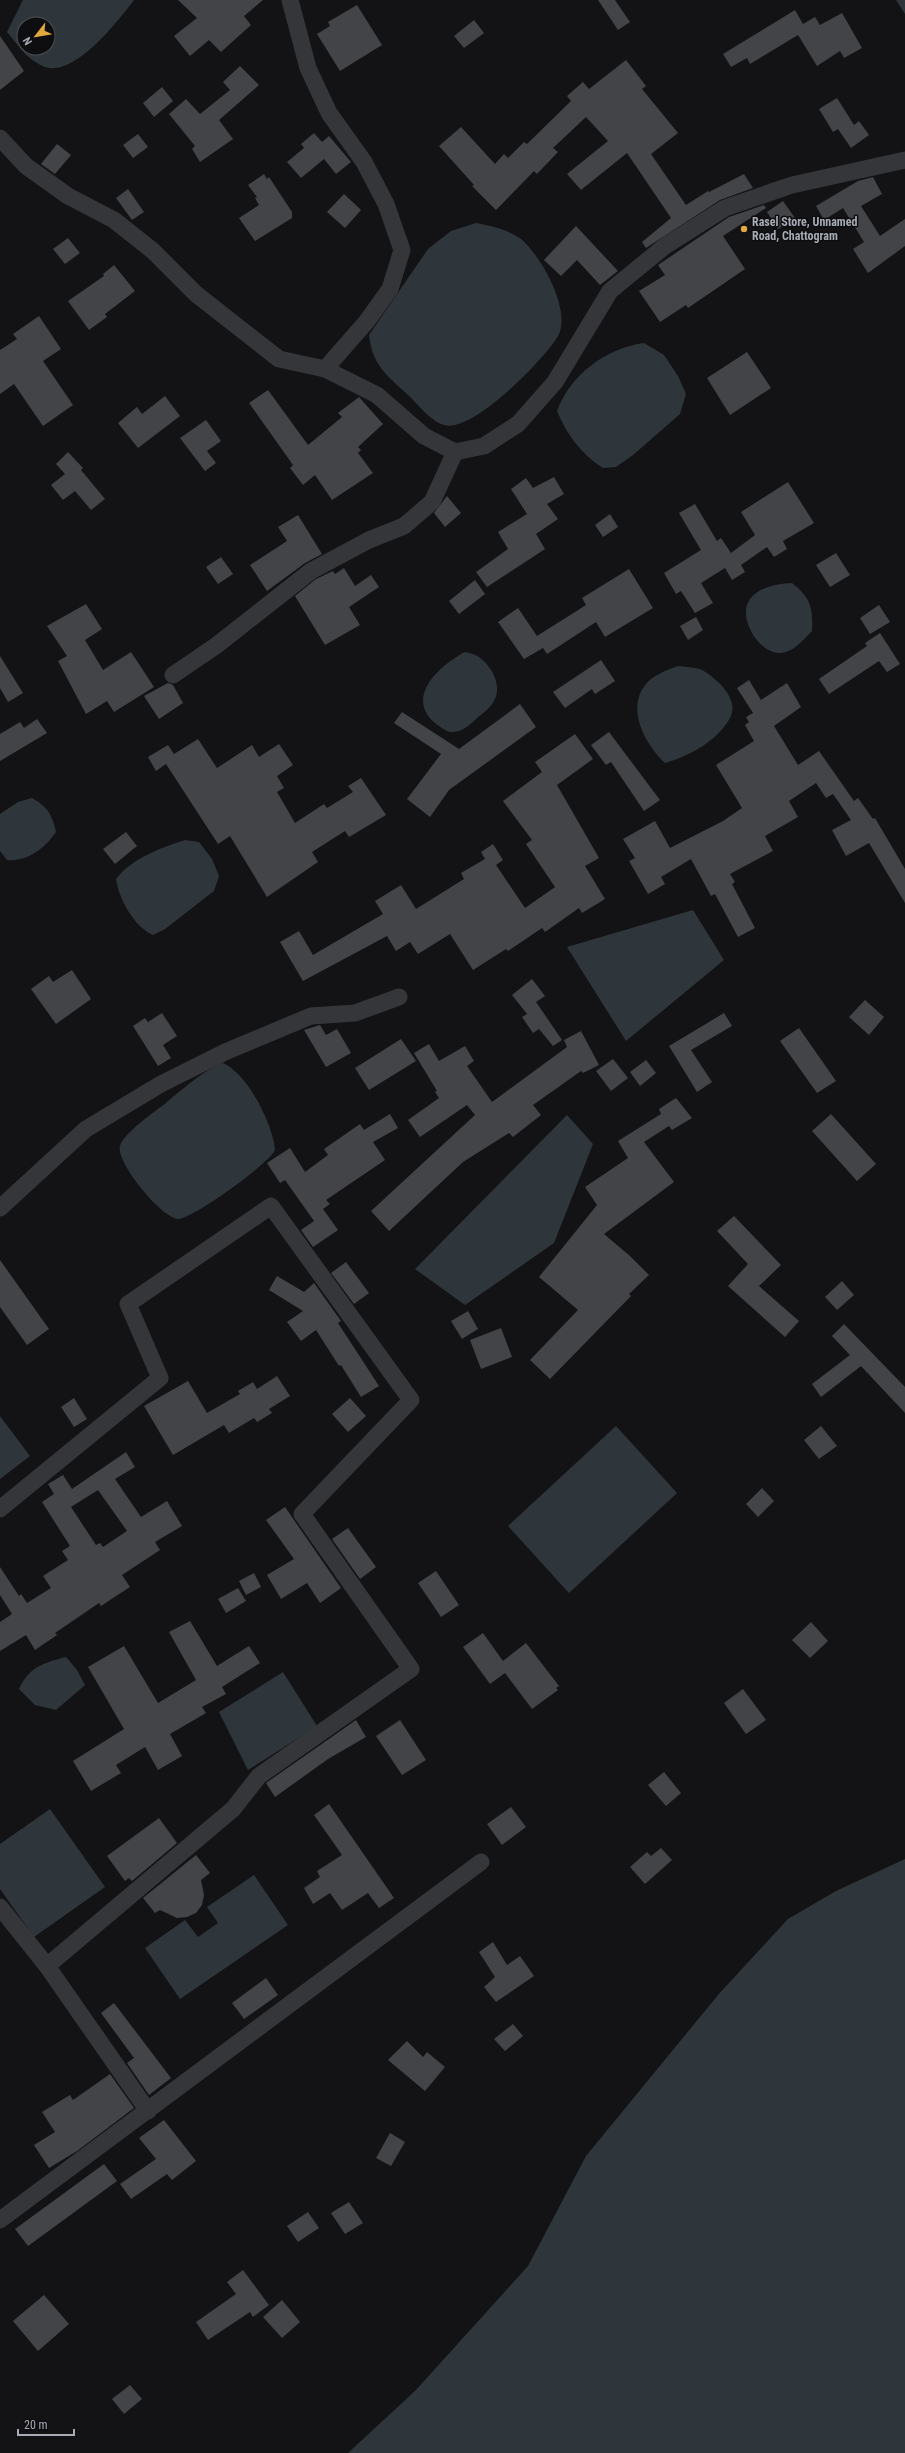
<svg xmlns="http://www.w3.org/2000/svg" width="905" height="2453" font-family="'Roboto Condensed',sans-serif">
<style>
.water{fill:#2e363c;fill-rule:evenodd}
.building{fill:#424448;fill-rule:evenodd}
.lines{fill:none;stroke-linecap:round;stroke-linejoin:round}
.street{stroke:#35363a;stroke-width:17}
.poi-dot{fill:#e1a83f;stroke:#0e0e10;stroke-width:1.5}
.labels{text-anchor:middle;dominant-baseline:central;stroke-width:3;stroke-linejoin:round;paint-order:stroke}
.poi-label{font-size:12px;font-weight:bold;fill:#a6abb4;stroke:#0e0e10;text-anchor:start}
</style>
<rect width="100%" height="100%" fill="#131315"/>
<g class="water">
<path d="M23 0H134C118 21 75 77 45 67 28 61 18 45 7 32ZM24 24H48V48H24Z"/>
<path d="M896 0H905V14Z"/>
<path d="M476 223C492 226 507 229 521 239 541 256 572 310 558 336 545 359 471 434 444 425 430 421 417 403 407 394 386 375 372 364 369 335L428 249 451 231Z"/>
<path d="M644 343 664 355 678 376 686 394 680 414 633 455 616 467 603 468C582 455 567 435 557 411 570 375 606 348 644 343Z"/>
<path d="M792 583C811 598 813 608 812 631 803 640 793 653 779 653 760 653 741 622 747 605 754 587 777 584 792 583Z"/>
<path d="M465 652C469 653 475 654 479 657 493 667 504 689 492 704 488 710 481 714 476 719 469 726 460 733 450 732 446 731 442 728 439 726 402 700 438 666 465 652Z"/>
<path d="M678 666C685 667 695 667 702 670 715 677 739 698 731 716 719 740 690 756 665 763 646 745 625 709 646 684 653 675 667 670 678 666Z"/>
<path d="M32 798C48 807 52 815 56 832 45 848 27 862 7 860L0 851V814L18 802Z"/>
<path d="M185 840 199 842 212 859 219 876 214 891 165 929 153 935C134 927 119 899 116 879 132 858 161 848 185 840Z"/>
<path d="M693 910 724 960 626 1041 567 947Z"/>
<path d="M223 1063C247 1073 273 1124 275 1150 269 1164 192 1219 178 1219 161 1218 115 1161 120 1146 123 1134 155 1111 166 1103 176 1094 212 1064 223 1063Z"/>
<path d="M567 1115 593 1144 554 1243 465 1305 415 1269Z"/>
<path d="M0 1416 30 1456 0 1479Z"/>
<path d="M616 1426 677 1493 569 1593 508 1526Z"/>
<path d="M66 1657 77 1670 85 1685 56 1710 35 1705 19 1689C29 1667 43 1663 66 1657Z"/>
<path d="M283 1672 317 1726 248 1770 219 1712Z"/>
<path d="M50 1809 105 1887 34 1937 0 1889V1844Z"/>
<path d="M905 1859V2453H348L416 2390 528 2266 586 2156 718 1995 788 1919 836 1891Z"/>
<path d="M254 1875 288 1925 180 1999 145 1948 185 1920 198 1937 218 1923 207 1907Z"/>
</g>
<g class="building">
<path d="M178 0H263L244 16 251 25 221 52 209 40 190 56 174 36 197 18Z"/>
<path d="M598 0H615L630 22 618 30Z"/>
<path d="M357 5 382 45 340 71 317 34 330 26 328 22Z"/>
<path d="M795 10 803 24 815 17 820 25 842 13 862 48 844 58 840 51 817 66 798 35 750 64 747 58 731 67 723 54Z"/>
<path d="M474 20 484 33 464 48 454 36Z"/>
<path d="M0 36 24 71 0 90Z"/>
<path d="M626 60 646 86 642 89 678 133 651 154 686 205 708 191 709 192 744 174 753 188 720 200 646 248 642 242 671 218 627 153 581 190 567 174 608 141 586 117 553 148 558 152 537 174 534 171 496 210 472 186 474 185 439 146 461 127 495 164 504 154 508 158 524 142 527 144 571 101 567 96 583 82 589 89Z"/>
<path d="M240 66 259 85 219 120 233 139 200 162 192 149 195 146 169 114 186 99 200 114 230 90 223 82Z"/>
<path d="M162 87 173 101 154 117 143 103Z"/>
<path d="M837 98 854 125 859 121 869 135 851 148 838 129 833 132 819 109Z"/>
<path d="M314 133 322 142 329 136 351 162 336 174 324 159 301 178 287 162 304 148 301 144Z"/>
<path d="M138 134 148 147 133 158 123 145Z"/>
<path d="M57 144 71 155 55 174 41 164Z"/>
<path d="M264 174 267 179 269 177 292 212V218L255 241 239 218 259 205 255 198 257 197 248 185Z"/>
<path d="M873 177 882 194 861 206 880 236 905 219V246L868 273 853 249 864 242 843 208 824 220 816 206 858 181Z"/>
<path d="M128 189 144 212 132 220 116 198Z"/>
<path d="M344 194 361 210 345 228 327 212Z"/>
<path d="M783 201 795 218 778 229 767 212Z"/>
<path d="M764 205 766 208 723 236 745 269 688 308 686 305 660 322 639 291 665 275 658 265 729 217Z"/>
<path d="M576 226 618 271 600 285 577 260 561 276 544 260Z"/>
<path d="M68 238 80 253 65 264 53 249Z"/>
<path d="M114 265 135 291 105 314 107 317 89 330 68 301 104 276 103 274Z"/>
<path d="M39 316 61 349 43 361 73 405 43 426 14 384 0 394V350L17 339 13 334Z"/>
<path d="M747 352 771 388 730 415 707 378Z"/>
<path d="M268 390 308 445 342 417 338 413 359 397 383 424 358 447 361 450 358 453 373 473 332 500 315 475 303 485 290 468 293 465 249 403Z"/>
<path d="M165 396 180 416 138 448 118 423 137 407 142 414Z"/>
<path d="M206 420 221 441 207 451 216 463 205 471 180 438Z"/>
<path d="M68 452 83 468 81 470 105 499 91 510 75 491 63 500 51 485 65 474 56 464Z"/>
<path d="M554 477 564 494 547 504 558 519 536 534 545 549 487 587 476 572 508 549 498 532 527 514 511 489 526 478 533 488Z"/>
<path d="M788 482 814 523 783 541 787 549 774 557 767 547 741 565 745 572 732 580 725 568 701 583 713 603 695 613 681 591 676 594 664 573 701 550 679 513 695 504 717 541 721 538 731 553 755 535 741 512Z"/>
<path d="M447 496 461 513 445 527 434 513Z"/>
<path d="M610 514 618 527 603 537 595 525Z"/>
<path d="M298 515 322 554 305 563 267 591 250 565 287 541 278 527Z"/>
<path d="M836 553 850 575 830 587 816 565Z"/>
<path d="M221 557 233 574 218 584 206 567Z"/>
<path d="M344 568 355 586 371 575 379 587 349 607 360 625 325 645 295 596 316 579 333 571 335 574Z"/>
<path d="M629 569 653 608 605 637 596 622 547 654 543 648 524 659 498 622 518 608 537 636 586 605 582 598Z"/>
<path d="M475 580 485 594 459 614 449 601Z"/>
<path d="M86 604 102 629 85 640 103 670 131 652 154 687 114 712 107 701 86 714 58 661 67 656 47 626Z"/>
<path d="M879 605 890 622 870 634 860 618Z"/>
<path d="M696 617 703 630 688 640 680 626Z"/>
<path d="M880 633 900 664 887 672 879 661 829 694 819 679 867 646 865 643Z"/>
<path d="M0 656 23 693 8 702 0 688Z"/>
<path d="M601 660 615 681 595 694 592 689 565 708 553 692Z"/>
<path d="M749 680 761 700 787 683 801 707 774 726 798 765 819 751 854 801 858 798 873 819 875 818 905 869V903L869 843 846 856 832 830 851 820 833 794 826 798 816 783 789 801 798 817 765 836 773 851 730 874 735 882 732 884 755 928 738 937 715 894 711 896 691 859 661 877 665 884 648 894 629 861 635 858 623 839 655 821 670 848 723 821 742 808 716 765 754 741 745 725 749 722 746 717 753 713 737 688Z"/>
<path d="M168 683 173 685 183 703 159 719 144 696Z"/>
<path d="M520 704 536 727 449 790 430 817 407 799 441 754 394 723 402 712 459 749Z"/>
<path d="M37 719 47 733 0 761V734L20 722 24 728Z"/>
<path d="M609 732 660 800 644 811 611 762 606 765 591 745Z"/>
<path d="M575 734 593 759 557 785 599 858 585 866 605 899 582 913 579 908 545 932 542 928 508 951 506 949 473 970 450 934 418 954 410 942 396 951 387 936 303 981 280 942 299 931 313 955 383 914 375 901 401 885 416 909 464 879 461 873 485 859 481 852 493 844 503 860 496 865 525 908 555 887 526 844 532 840 503 801 542 772 535 762Z"/>
<path d="M198 739 217 768 252 745 259 757 279 744 293 765 277 776 284 788 277 792 295 823 324 804 327 808 353 792 348 786 361 778 386 815 349 837 345 831 312 852 318 862 267 897 230 836 218 844 166 764 156 771 148 757 168 745 174 754Z"/>
<path d="M126 832 137 846 115 864 103 849Z"/>
<path d="M72 970 91 999 56 1024 31 989 49 976 53 982Z"/>
<path d="M532 979 545 996 536 1002 562 1040 553 1046 539 1029 533 1033 522 1017 527 1014 512 995Z"/>
<path d="M865 1000 884 1017 869 1035 849 1017Z"/>
<path d="M162 1013 177 1036 163 1045 171 1058 158 1066 133 1026 145 1018 148 1022Z"/>
<path d="M724 1013 732 1026 691 1050 712 1082 697 1092 669 1046Z"/>
<path d="M320 1025 326 1035 337 1029 351 1053 326 1067 304 1030Z"/>
<path d="M799 1028 836 1081 817 1093 780 1041Z"/>
<path d="M581 1031 599 1065 583 1073 581 1071 533 1105 541 1115 513 1137 509 1133 463 1162 389 1231 371 1211 475 1115 467 1105 420 1137 408 1120 439 1098 435 1092 437 1091 414 1053 429 1044 439 1061 465 1046 474 1061 467 1066 492 1102 567 1047 564 1040Z"/>
<path d="M401 1039 416 1061 369 1090 355 1068Z"/>
<path d="M613 1059 628 1078 611 1091 596 1071Z"/>
<path d="M646 1060 656 1073 640 1086 630 1072Z"/>
<path d="M676 1098 692 1118 672 1130 669 1126 644 1142 674 1182 604 1234 630 1256 649 1275 629 1294 631 1296 550 1379 530 1360 578 1310 539 1277 597 1205 585 1187 628 1158 618 1141 661 1114 659 1109Z"/>
<path d="M390 1114 398 1128 373 1142 385 1160 326 1200 330 1204 323 1209 338 1230 313 1247 301 1230 314 1221 285 1180 280 1183 267 1163 290 1148 305 1172 328 1155 324 1149 360 1124 364 1130Z"/>
<path d="M831 1114 876 1164 857 1181 812 1131Z"/>
<path d="M734 1216 781 1265 759 1286 799 1321 785 1337 728 1286 748 1264 717 1231Z"/>
<path d="M0 1260 49 1329 27 1345 0 1307Z"/>
<path d="M346 1262 369 1293 354 1304 331 1273Z"/>
<path d="M277 1276 304 1292 314 1283 341 1321 338 1323 379 1386 361 1397 341 1365 339 1366 316 1330 301 1341 287 1322 303 1311 269 1290Z"/>
<path d="M842 1281 854 1295 837 1310 825 1297Z"/>
<path d="M468 1311 478 1329 462 1339 451 1321Z"/>
<path d="M844 1324 905 1387V1413L861 1366 821 1397 812 1384 850 1355 832 1336Z"/>
<path d="M501 1328 512 1357 481 1369 470 1340Z"/>
<path d="M277 1376 290 1396 269 1409 272 1413 257 1422 254 1418 229 1433 224 1425 173 1455 144 1406 188 1381 207 1413 240 1394 238 1391 253 1382 257 1389Z"/>
<path d="M74 1398 87 1419 74 1427 61 1407Z"/>
<path d="M350 1398 366 1416 348 1432 332 1414Z"/>
<path d="M821 1426 837 1446 819 1459 804 1440Z"/>
<path d="M126 1452 135 1467 115 1479 141 1517 167 1501 182 1526 155 1542 160 1550 122 1575 130 1587 113 1598 101 1606 99 1603 55 1633 57 1635 35 1650 26 1635 0 1651V1622L12 1614 0 1595V1567L19 1596 21 1594 27 1603 51 1588 43 1576 68 1560 62 1551 70 1546 42 1502 54 1494 48 1484 63 1475 72 1489ZM98 1490 127 1531 103 1547 100 1543 96 1545 71 1507Z"/>
<path d="M762 1488 774 1501 758 1517 746 1504Z"/>
<path d="M285 1507 341 1588 320 1603 307 1583 281 1599 267 1575 294 1559 266 1520Z"/>
<path d="M348 1528 376 1567 360 1579 332 1539Z"/>
<path d="M436 1571 459 1605 441 1617 418 1583Z"/>
<path d="M254 1573 261 1587 246 1595 239 1581Z"/>
<path d="M238 1588 246 1601 226 1613 218 1599Z"/>
<path d="M190 1621 217 1666 249 1646 260 1663 222 1687 226 1694 202 1707 206 1713 170 1734 182 1756 158 1770 145 1747 116 1765 121 1773 91 1791 73 1761 124 1729 88 1667 124 1646 158 1703 196 1680 169 1632Z"/>
<path d="M811 1622 828 1641 810 1658 792 1640Z"/>
<path d="M483 1633 503 1661 526 1643 559 1686 556 1688 558 1690 532 1709 505 1673 490 1684 463 1647Z"/>
<path d="M743 1689 766 1720 746 1734 724 1703Z"/>
<path d="M356 1720 366 1737 328 1759 275 1797 266 1783Z"/>
<path d="M400 1720 426 1760 402 1775 376 1736Z"/>
<path d="M664 1772 681 1793 666 1806 648 1785Z"/>
<path d="M329 1804 394 1898 379 1908 368 1893 342 1910 330 1893 313 1904 304 1888 320 1877 317 1871 342 1855 314 1815Z"/>
<path d="M511 1807 526 1827 502 1845 487 1824Z"/>
<path d="M159 1818 177 1843 132 1881 129 1878 125 1881 107 1856Z"/>
<path d="M661 1848 672 1860 645 1884 630 1867 647 1852 651 1856Z"/>
<path d="M196 1855 210 1873 201 1880 204 1895 202 1905 196 1913 187 1917 177 1918 160 1910 155 1913 143 1898Z"/>
<path d="M493 1942 507 1965 520 1956 534 1976 496 2002 484 1987 495 1977 479 1952Z"/>
<path d="M266 1978 278 1995 244 2019 232 2003Z"/>
<path d="M114 2003 171 2078 149 2095 127 2063 134 2058 101 2013Z"/>
<path d="M513 2024 523 2036 505 2051 494 2039Z"/>
<path d="M407 2041 423 2057 427 2052 445 2067 425 2091 388 2060Z"/>
<path d="M110 2074 134 2108 77 2151 49 2168 34 2145 55 2132 42 2112 70 2095 73 2100Z"/>
<path d="M164 2120 196 2161 172 2180 167 2174 131 2199 120 2184 156 2159 139 2138Z"/>
<path d="M390 2133 405 2142 391 2166 376 2158Z"/>
<path d="M104 2164 117 2181 28 2246 15 2229Z"/>
<path d="M349 2202 363 2223 345 2234 331 2213Z"/>
<path d="M308 2212 319 2228 298 2242 287 2226Z"/>
<path d="M243 2270 269 2305 253 2317 250 2312 208 2340 196 2322 236 2294 227 2282Z"/>
<path d="M44 2295 69 2324 38 2351 13 2321Z"/>
<path d="M282 2300 300 2322 282 2338 263 2317Z"/>
<path d="M130 2385 142 2399 124 2414 112 2399Z"/>
</g>
<g class="lines">
<g class="street">
<path d="M290 0 308 68 329 113 364 162 386 204 402 250 390 289 367 321 325 369"/>
<path d="M0 138 26 166 68 196 114 220 153 251 196 294 279 359 325 369 377 395 424 436 455 452 484 446 518 424 555 382 610 291 665 246 725 208 792 185 905 160"/>
<path d="M173 675 217 645 311 571 369 540 404 526 432 502 455 452"/>
<path d="M0 1208 86 1129 161 1084 225 1052 311 1016 355 1013 399 997"/>
<path d="M0 1509 160 1378 128 1304 271 1206 411 1400 302 1514 411 1669 259 1776 233 1809 47 1966 148 2111"/>
<path d="M0 1907 47 1966"/>
<path d="M0 2220 481 1862"/>
</g>
</g>
<circle class="poi-dot" cx="744" cy="229" r="4"/>
<g class="labels">
<g class="poi-label">
<text x="752" y="222">Rasel Store, Unnamed<tspan x="752" dy="14">Road, Chattogram</tspan></text>
</g>
</g>
<g transform="translate(36 36) rotate(239)"><circle r="19" fill="#0e0e10" stroke="#4b4d52"/>
<path d="M0-3L7 15L0 10L-7 15Z" fill="#e1a83f"/>
<text y="-6" font-size="11" font-weight="bold" text-anchor="middle" fill="#a6abb4">N</text>
</g>
<path d="M18 2429v6h56v-6" fill="none" stroke="#a6abb4" stroke-width="2"/>
<text x="24" y="2429" font-size="12" fill="#a6abb4" stroke="#0e0e10" stroke-width="3" paint-order="stroke">20 m</text>
</svg>
